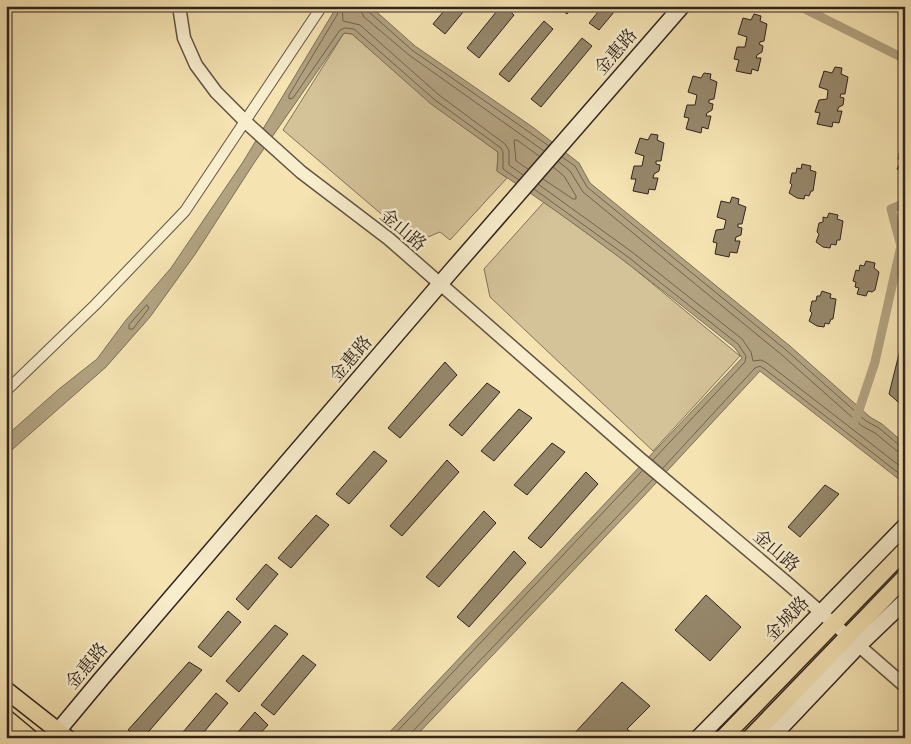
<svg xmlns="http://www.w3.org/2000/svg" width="911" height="744" font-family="Cardo,'Noto Serif SC',serif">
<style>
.green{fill:#d4c299;stroke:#82725c}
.water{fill:#b2a280;stroke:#7e6f59}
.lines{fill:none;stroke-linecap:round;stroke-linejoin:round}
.shore{stroke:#71624f;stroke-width:1}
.canal{stroke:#b2a280;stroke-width:9}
.building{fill:#96876b;stroke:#30231e}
.minor-casing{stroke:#615343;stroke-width:12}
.tertiary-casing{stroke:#615343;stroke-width:15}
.secondary-casing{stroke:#30231e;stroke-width:18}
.primary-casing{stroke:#30231e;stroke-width:19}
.minor{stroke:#f8edcd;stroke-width:10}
.tertiary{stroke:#f8edcd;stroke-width:12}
.secondary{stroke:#f8edcd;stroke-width:15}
.primary{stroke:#f5e3b2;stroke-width:16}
.labels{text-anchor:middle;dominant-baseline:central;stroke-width:5;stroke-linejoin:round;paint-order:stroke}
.street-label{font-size:18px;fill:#30231e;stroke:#f8edcd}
</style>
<rect width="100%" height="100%" fill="#f5e3b2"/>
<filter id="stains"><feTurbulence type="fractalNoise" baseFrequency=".004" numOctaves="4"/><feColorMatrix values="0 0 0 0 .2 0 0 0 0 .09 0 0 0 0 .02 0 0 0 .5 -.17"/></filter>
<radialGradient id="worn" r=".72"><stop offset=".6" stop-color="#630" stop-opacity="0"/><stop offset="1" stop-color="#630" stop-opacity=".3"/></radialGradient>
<g class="green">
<path d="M344 33 352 34 432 104 498 152 497 171 507 178 450 240 440 232 428 237 407 236 283 130Z"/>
<path d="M544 202 625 261 740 356 653 451 490 297 484 269Z"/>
</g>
<path class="water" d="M326 6H370L415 46 534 128 579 163 590 183 790 346 870 417 882 424 905 444V484L760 371 642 498 414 738H384L742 358 735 348C658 286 580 225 497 171L498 152 431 104 352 34 344 33 254 163 196 253 150 317 106 367 6 455V436L59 389 97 359 126 320 171 268 243 162 333 13 331 9Z"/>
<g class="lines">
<g class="shore">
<path d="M335 6 338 11 337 15 289 95V99L293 98 340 30 345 28 354 29 435 100 501 148 503 152V169L519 180"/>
<path d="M342 6 343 21 360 25 439 95 505 144 509 150V165L523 175"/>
<path d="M361 6V11L364 17 409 55 544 151"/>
<path d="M367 6 369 12 412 50 549 146"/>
<path d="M562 157 575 166 587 187 786 350 866 421 879 428 900 446 905 447"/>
<path d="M558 161 570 171 583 192 782 355 862 426 875 433 897 451 905 453"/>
<path d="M528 169 516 161 514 140H517L539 156"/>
<path d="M543 179 573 199H576V196L564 176 553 167"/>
<path d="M538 184 632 252 742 339 751 352 753 361 761 360 767 363 905 470"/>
<path d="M534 189 628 257 738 344 746 356 745 362 653 460"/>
<path d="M147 305 149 308 133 329H129V325Z"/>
<path d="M663 468 755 368 760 366 766 370 905 478"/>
<path d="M391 738 642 471"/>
<path d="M411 738 412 732 653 479"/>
</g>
<g class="canal">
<path d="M799 6 905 59"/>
<path d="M856 419 875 362 901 246 891 209 905 203"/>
</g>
</g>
<g class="building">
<path d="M448 6H468L445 34 433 24Z"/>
<path d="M501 6H504L514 15 479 58 467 48Z"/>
<path d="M557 6H573L567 14Z"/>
<path d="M603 6H619L599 30 589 23Z"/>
<path d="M754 14 761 16 760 21 767 24 764 41 760 42 759 44 763 46 762 52 757 55 756 58H761L758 71 752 69 751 74 736 71 739 60 734 59 737 47H745L747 37 738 34 743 18 751 20Z"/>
<path d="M544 21 553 29 509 82 499 74Z"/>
<path d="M582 38 592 46 541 107 531 99Z"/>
<path d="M835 67 842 68 841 74 848 77 845 94H841L840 97 844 98 843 105 839 107 837 111H842L839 123 833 122 832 127 817 124 820 113 815 112 819 100 827 99 828 90 819 87 824 71 832 73Z"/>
<path d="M704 73 711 74 710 79 717 82 714 99 709 100V103L713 104 712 110 707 113 706 116H711L708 129 702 127 701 133 686 129 689 118 684 117 687 105H695L697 95 688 92 693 76 701 78Z"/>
<path d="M651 134 658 135 657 140 664 143 661 161H656V164L660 165 659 171 654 174 653 178H658L655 190 649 189 648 194 633 191 636 179H631L634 166H642L644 156 635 153 640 138 648 140Z"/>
<path d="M905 145V174L897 169 901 161 898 159 900 149H904Z"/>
<path d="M802 164 811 166 810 170 816 172 813 191H811L809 196 805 195 804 199 797 198 789 193 792 185 790 183 792 173H796L797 168 801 169Z"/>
<path d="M732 197 739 199 738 204 746 207 742 224H738V227L742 228 741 235 736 237 735 241H740L737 253 730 252 729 257 715 254 717 243 713 242 716 230 724 229 726 220 717 217 721 201 730 203Z"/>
<path d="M829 213 838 215 837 219 843 221 840 240H837L836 245 831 244 830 248 823 247 816 242 819 234 817 232 819 223 823 222V217L827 218Z"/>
<path d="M866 261 875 263 874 268 879 272 875 290 872 292 868 291 866 296 857 294 859 288 855 287 856 282 853 281 856 270 859 271 860 265 864 266Z"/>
<path d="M822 291 831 294 830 298 836 299 833 319H831L829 324 825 323 824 327 817 326 809 321 812 313 810 311 812 301H816L817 296H820Z"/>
<path d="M905 330V408L889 394Z"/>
<path d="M445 362 457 375 400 438 388 428Z"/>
<path d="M487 383 500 392 462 436 449 425Z"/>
<path d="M519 409 532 418 494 461 481 451Z"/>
<path d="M552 443 565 452 527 495 514 485Z"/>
<path d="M374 451 387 461 349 504 336 494Z"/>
<path d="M447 460 459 472 402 536 390 526Z"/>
<path d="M586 472 598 484 541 548 528 538Z"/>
<path d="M825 485 839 494 800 537 788 527Z"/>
<path d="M484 511 496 523 439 587 426 577Z"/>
<path d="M316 515 329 525 291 568 278 558Z"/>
<path d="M514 551 526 563 469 627 457 617Z"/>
<path d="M266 564 278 574 248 610 236 599Z"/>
<path d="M706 595 741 627 710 661 675 630Z"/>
<path d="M228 611 241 622 211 657 198 647Z"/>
<path d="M275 625 288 634 239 692 226 681Z"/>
<path d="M303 655 316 665 274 715 261 705Z"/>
<path d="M189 662 202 670 143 738H138L128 730Z"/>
<path d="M622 682 650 706 627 729 635 736 633 738H570Z"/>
<path d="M216 693 228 703 199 738H178Z"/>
<path d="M255 712 268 725 256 738H233Z"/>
</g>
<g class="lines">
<g class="minor-casing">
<path id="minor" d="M6 391 96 304 185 211 322 6"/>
</g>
<g class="tertiary-casing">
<path id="tertiary" d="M179 6 184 38 196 65 216 92 250 126 301 172 389 239 639 458 786 582 905 686"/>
</g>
<g class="secondary-casing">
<g id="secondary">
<path d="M52 738 102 678 452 270 682 6"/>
<path d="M698 738 770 665 905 526"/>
<path d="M771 738 858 646 905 601"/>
</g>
</g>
<g class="primary-casing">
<g id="primary">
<path d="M6 690 67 738"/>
<path d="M6 718 30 738"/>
<path d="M723 738 905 550"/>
<path d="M750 738 905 577"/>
</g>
</g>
<use href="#minor" class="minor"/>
<use href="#tertiary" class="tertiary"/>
<use href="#secondary" class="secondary"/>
<use href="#primary" class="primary"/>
</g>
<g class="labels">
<g class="street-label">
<text transform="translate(616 52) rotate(-49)">金惠路</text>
<text transform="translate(403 230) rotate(40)">金山路</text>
<text transform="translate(351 359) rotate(-49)">金惠路</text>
<text transform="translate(776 551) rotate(41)">金山路</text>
<text transform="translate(787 619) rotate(-46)">金城路</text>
<text transform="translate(87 666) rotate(-50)">金惠路</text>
</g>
</g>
<rect width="911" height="744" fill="none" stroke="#f5e3b2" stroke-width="25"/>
<rect x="8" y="8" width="896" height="729" fill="none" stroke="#30231e" stroke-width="2.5"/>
<rect x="12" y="12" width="886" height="719" fill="none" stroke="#30231e"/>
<rect width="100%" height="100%" filter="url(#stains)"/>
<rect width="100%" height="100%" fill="url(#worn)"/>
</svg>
